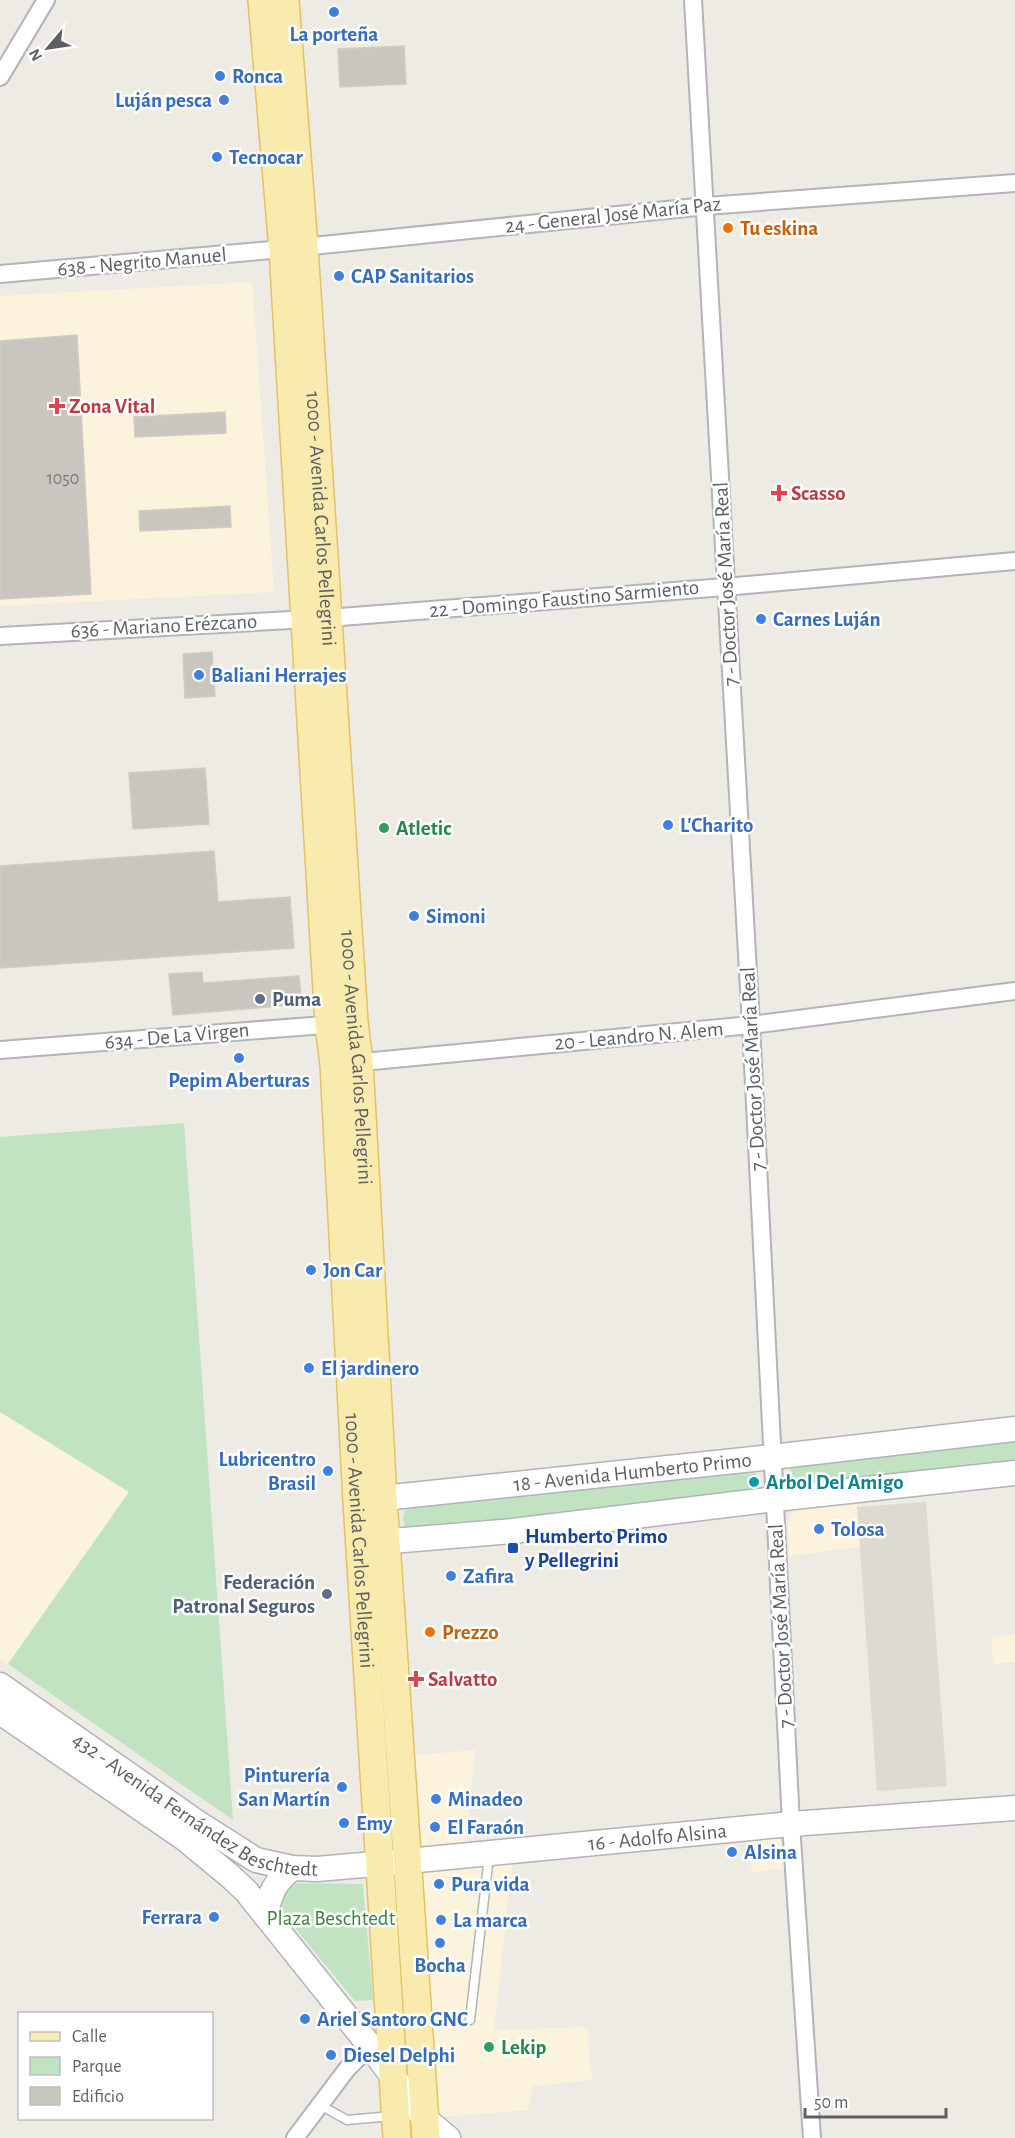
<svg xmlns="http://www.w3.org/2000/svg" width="1015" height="2138" font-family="'Alegreya Sans',sans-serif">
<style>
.commercial{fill:#fbf3db}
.education{fill:#dddad2}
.green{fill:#c2e3c2}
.building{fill:#c9c6c0;stroke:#d1ccc2;stroke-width:1.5}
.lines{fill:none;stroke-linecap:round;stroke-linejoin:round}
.lane-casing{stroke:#b1b4b8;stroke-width:11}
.street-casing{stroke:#b1b4b8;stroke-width:20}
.secondary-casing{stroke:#b0b3b8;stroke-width:27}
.primary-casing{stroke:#e6c064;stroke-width:30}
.lane{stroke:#fff;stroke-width:8}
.street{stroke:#fff;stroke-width:16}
.secondary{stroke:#fff;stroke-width:24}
.primary{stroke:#f9ebad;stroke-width:27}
.shop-dot{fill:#3f7fe0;stroke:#fff;stroke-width:2}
.food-dot{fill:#e8710a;stroke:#fff;stroke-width:2}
.health-dot{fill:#e0444e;stroke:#fff;stroke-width:2}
.leisure-dot{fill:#2e9e5b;stroke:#fff;stroke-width:2}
.service-dot{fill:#5c6f8a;stroke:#fff;stroke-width:2}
.culture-dot{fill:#0f9aa8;stroke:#fff;stroke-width:2}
.transit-dot{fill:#1a4fb4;stroke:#fff;stroke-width:2}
.labels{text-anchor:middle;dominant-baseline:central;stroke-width:5;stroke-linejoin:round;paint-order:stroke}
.number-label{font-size:18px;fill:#77797a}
.shop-label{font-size:21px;font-weight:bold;fill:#366cbe;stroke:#fff;text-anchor:start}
.street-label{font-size:21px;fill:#5c5f63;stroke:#fff}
.food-label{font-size:21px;font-weight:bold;fill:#c56008;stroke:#fff;text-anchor:start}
.health-label{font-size:21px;font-weight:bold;fill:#be3a42;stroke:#fff;text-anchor:start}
.leisure-label{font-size:21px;font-weight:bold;fill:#27864d;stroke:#fff;text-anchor:start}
.service-label{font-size:21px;font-weight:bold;fill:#4e5e75;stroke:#fff;text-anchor:start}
.culture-label{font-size:21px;font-weight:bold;fill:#0d838f;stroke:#fff;text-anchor:start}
.transit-label{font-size:21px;font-weight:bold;fill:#164399;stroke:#fff;text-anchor:start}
.park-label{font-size:21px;fill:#3c823e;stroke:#fff}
</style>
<rect width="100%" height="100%" fill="#edebe4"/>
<g class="commercial">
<path d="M252 282 274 592 0 606V296Z"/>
<path d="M0 1412 129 1492 8 1664 0 1659Z"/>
<path d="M857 1500 860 1547 789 1556 788 1521 793 1511 805 1506Z"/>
<path d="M1015 1634V1662L993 1664 991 1637Z"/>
<path d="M475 1750 466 1843 429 1847 421 1845 415 1837 405 1756Z"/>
<path d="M775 1835 783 1844 785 1869 752 1872 747 1836Z"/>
<path d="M513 1857 494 2030 587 2027 592 2080 533 2086 528 2110 439 2117 435 2114 420 1871Z"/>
</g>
<path class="education" d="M926 1502 947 1786 877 1791 857 1507Z"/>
<g class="green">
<path d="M184 1123 233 1820 8 1664 129 1492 0 1412V1137Z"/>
<path d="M1015 1435V1463L799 1488C789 1480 788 1473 794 1462Z"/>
<path d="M750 1467C759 1475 762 1483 753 1493L420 1534 406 1528C402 1520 402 1515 407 1507Z"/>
<path d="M283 1883 363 1884 373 2000 355 2001 277 1906Z"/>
</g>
<g class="building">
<path d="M404 46 406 84 340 87 338 49Z"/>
<path d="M77 335 91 594 0 599V341Z"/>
<path d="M225 412 226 433 135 437 134 417Z"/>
<path d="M230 506 231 527 140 531 139 511Z"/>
<path d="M212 652 215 696 185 698 183 654Z"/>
<path d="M205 768 209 824 133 829 129 773Z"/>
<path d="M214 851 218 902 290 897 294 948 0 968V866Z"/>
<path d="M202 972 203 983 299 976 301 995 291 1005 173 1015 169 974Z"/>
</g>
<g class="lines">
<g class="lane-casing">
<g id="lane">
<path d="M470 2020 489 1856"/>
<path d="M320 2105 347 2120 392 2116"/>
</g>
</g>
<g class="street-casing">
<g id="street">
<path d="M693 0 751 1025 791 1824 812 2138"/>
<path d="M0 77 46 0"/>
<path d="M0 274 283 249 706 206 1015 183"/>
<path d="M0 636 328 618 725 587 1015 561"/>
<path d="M0 1050 337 1024"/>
<path d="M352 1063 751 1025 1015 991"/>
<path d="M295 2138 347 2069 370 2046"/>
</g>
</g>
<g class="secondary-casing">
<g id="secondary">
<path id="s1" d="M364 1500 772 1457 1015 1429"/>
<path d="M367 1543 513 1531 775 1499 1015 1473"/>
<path id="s2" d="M0 1685 195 1821 256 1860 292 1868 317 1869 408 1861 791 1824 1015 1808"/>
<path d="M0 1712 184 1838 230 1876 246 1891 370 2046 424 2118 448 2138"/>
<path d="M265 1915C271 1892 273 1884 292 1868"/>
</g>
</g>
<g class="primary-casing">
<g id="primary">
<path id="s3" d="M262 0 283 249 329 1024 334 1065 357 1501 397 2138"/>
<path id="s4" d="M285 0 304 247 354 1022 359 1062 383 1498 426 2138"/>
</g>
</g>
<use href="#lane" class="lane"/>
<use href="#street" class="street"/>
<use href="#secondary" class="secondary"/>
<use href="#primary" class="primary"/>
</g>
<g class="shop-dot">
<circle cx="334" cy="12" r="6"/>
<circle cx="220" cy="76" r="6"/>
<circle cx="224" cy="100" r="6"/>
<circle cx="217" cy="157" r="6"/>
<circle cx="339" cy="276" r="6"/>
<circle cx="761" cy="619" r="6"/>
<circle cx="199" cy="675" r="6"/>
<circle cx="668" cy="825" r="6"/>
<circle cx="414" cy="916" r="6"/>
<circle cx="239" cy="1058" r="6"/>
<circle cx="311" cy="1270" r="6"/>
<circle cx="309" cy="1368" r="6"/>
<circle cx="328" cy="1471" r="6"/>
<circle cx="819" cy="1529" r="6"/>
<circle cx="451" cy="1576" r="6"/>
<circle cx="342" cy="1787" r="6"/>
<circle cx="436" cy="1799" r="6"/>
<circle cx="344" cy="1823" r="6"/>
<circle cx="435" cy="1827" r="6"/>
<circle cx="732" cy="1852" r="6"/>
<circle cx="439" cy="1884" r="6"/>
<circle cx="214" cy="1917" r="6"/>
<circle cx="441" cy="1920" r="6"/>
<circle cx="440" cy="1943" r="6"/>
<circle cx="305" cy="2019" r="6"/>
<circle cx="331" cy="2055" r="6"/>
</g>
<g class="food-dot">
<circle cx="728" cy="228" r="6"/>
<circle cx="430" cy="1632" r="6"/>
</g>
<g class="health-dot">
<path d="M54 397h6v6h6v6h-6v6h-6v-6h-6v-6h6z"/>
<path d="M776 484h6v6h6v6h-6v6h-6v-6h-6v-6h6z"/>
<path d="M413 1670h6v6h6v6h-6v6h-6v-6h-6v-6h6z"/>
</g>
<g class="leisure-dot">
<circle cx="384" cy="828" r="6"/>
<circle cx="489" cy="2047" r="6"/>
</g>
<g class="service-dot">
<circle cx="260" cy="999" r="6"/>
<circle cx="327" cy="1594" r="6"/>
</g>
<circle class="culture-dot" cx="754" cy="1482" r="6"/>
<rect class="transit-dot" x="507" y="1542" width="12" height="12" rx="3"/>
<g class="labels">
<g class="number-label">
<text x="63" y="479">1050</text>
</g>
<g class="shop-label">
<text x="334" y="34" text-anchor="middle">La porteña</text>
<text x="232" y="76">Ronca</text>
<text x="212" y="100" text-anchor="end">Luján pesca</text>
<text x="229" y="157">Tecnocar</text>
<text x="351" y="276">CAP Sanitarios</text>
<text x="773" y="619">Carnes Luján</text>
<text x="211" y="675">Baliani Herrajes</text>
<text x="680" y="825">L'Charito</text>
<text x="426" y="916">Simoni</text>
<text x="239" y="1080" text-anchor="middle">Pepim Aberturas</text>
<text x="323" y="1270">Jon Car</text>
<text x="321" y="1368">El jardinero</text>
<text x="316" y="1459" text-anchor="end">Lubricentro<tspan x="316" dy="24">Brasil</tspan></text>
<text x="831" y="1529">Tolosa</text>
<text x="463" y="1576">Zafira</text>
<text x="330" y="1775" text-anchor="end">Pinturería<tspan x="330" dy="24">San Martín</tspan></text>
<text x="448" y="1799">Minadeo</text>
<text x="356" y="1823">Emy</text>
<text x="447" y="1827">El Faraón</text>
<text x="744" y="1852">Alsina</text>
<text x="451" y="1884">Pura vida</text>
<text x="202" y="1917" text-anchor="end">Ferrara</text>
<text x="453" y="1920">La marca</text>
<text x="440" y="1965" text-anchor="middle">Bocha</text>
<text x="317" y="2019">Ariel Santoro GNC</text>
<text x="343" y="2055">Diesel Delphi</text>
</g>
<g class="street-label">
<text transform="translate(613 215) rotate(-6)">24 - General José María Paz</text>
<text transform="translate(142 262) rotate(-5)">638 - Negrito Manuel</text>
<text stroke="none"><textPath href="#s4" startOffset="520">1000 - Avenida Carlos Pellegrini</textPath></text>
<text transform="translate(726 584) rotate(-93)">7 - Doctor José María Real</text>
<text transform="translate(564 599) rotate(-5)">22 - Domingo Faustino Sarmiento</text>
<text transform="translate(164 626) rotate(-3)">636 - Mariano Erézcano</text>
<text transform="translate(177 1036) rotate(-5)">634 - De La Virgen</text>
<text transform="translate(639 1036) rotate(-5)">20 - Leandro N. Alem</text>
<text stroke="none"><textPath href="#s4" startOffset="1060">1000 - Avenida Carlos Pellegrini</textPath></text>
<text transform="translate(753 1069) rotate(-93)">7 - Doctor José María Real</text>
<text stroke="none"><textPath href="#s1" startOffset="270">18 - Avenida Humberto Primo</textPath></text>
<text stroke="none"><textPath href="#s3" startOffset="1544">1000 - Avenida Carlos Pellegrini</textPath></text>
<text transform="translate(781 1626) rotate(-93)">7 - Doctor José María Real</text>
<text stroke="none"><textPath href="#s2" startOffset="232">432 - Avenida Fernández Beschtedt</textPath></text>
<text stroke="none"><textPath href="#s2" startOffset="714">16 - Adolfo Alsina</textPath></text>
</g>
<g class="food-label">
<text x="740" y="228">Tu eskina</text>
<text x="442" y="1632">Prezzo</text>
</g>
<g class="health-label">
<text x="69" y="406">Zona Vital</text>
<text x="791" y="493">Scasso</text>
<text x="428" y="1679">Salvatto</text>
</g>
<g class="leisure-label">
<text x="396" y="828">Atletic</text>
<text x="501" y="2047">Lekip</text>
</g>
<g class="service-label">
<text x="272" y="999">Puma</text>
<text x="315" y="1582" text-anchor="end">Federación<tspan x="315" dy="24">Patronal Seguros</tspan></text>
</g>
<g class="culture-label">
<text x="766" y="1482">Arbol Del Amigo</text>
</g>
<g class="transit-label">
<text x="525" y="1536">Humberto Primo<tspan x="525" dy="24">y Pellegrini</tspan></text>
</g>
<g class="park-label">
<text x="331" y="1918">Plaza Beschtedt</text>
</g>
</g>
<rect x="18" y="2012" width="195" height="108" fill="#ffffff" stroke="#bebfc1" stroke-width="1.5"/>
<rect x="30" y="2032" width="30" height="9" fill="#f9ebad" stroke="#bebfc1" stroke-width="1.5"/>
<text x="72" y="2042" font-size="18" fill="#5c5f63">Calle</text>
<rect x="30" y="2057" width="30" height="18" fill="#c2e3c2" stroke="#bebfc1" stroke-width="1.5"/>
<text x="72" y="2072" font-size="18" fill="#5c5f63">Parque</text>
<rect x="30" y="2087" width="30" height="18" fill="#c9c6c0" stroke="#bebfc1" stroke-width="1.5"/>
<text x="72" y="2102" font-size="18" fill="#5c5f63">Edificio</text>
<g transform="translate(48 48) rotate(241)" stroke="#ffffff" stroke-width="4.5" paint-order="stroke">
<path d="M0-4.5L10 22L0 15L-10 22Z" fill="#5c5f63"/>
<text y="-9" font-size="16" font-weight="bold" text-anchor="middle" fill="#5c5f63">N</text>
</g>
<path d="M805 2108v9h141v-9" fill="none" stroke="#5c5f63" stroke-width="3"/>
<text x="814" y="2108" font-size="18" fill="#5c5f63" stroke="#ffffff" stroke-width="4.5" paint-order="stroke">50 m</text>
</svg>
